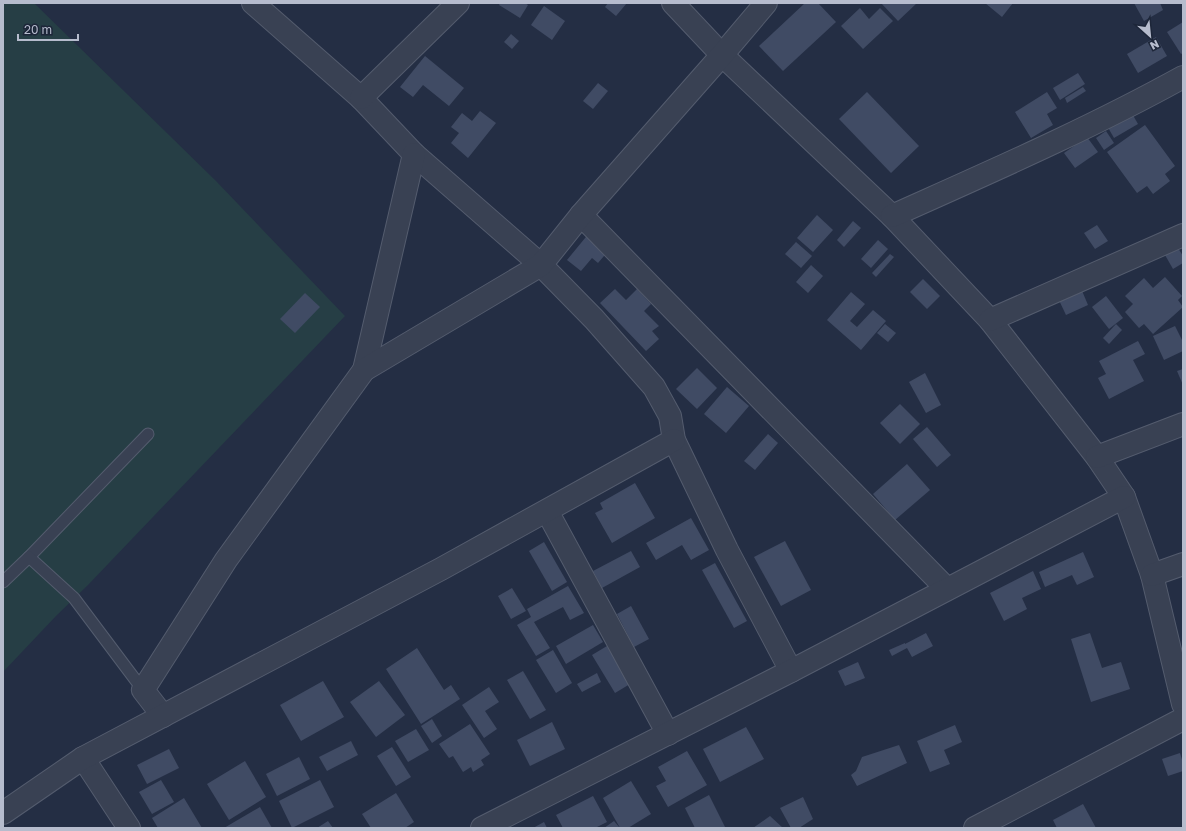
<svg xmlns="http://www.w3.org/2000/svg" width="1186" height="831" font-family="'Golos Text',sans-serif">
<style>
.green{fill:#263e45}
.building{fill:#404b64}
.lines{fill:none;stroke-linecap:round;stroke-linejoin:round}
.service-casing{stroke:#545c6e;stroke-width:13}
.minor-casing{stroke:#545c6e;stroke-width:24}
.service{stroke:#394153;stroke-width:11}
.minor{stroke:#394153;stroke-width:22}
</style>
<rect width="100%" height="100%" fill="#242e44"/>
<path class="green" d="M3 3H34L216 181 345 316 88 585 56 616 3 672Z"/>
<g class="building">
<path d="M500 3H525L528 5 520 18 499 5Z"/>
<path d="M608 3H627L616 16 605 7Z"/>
<path d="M805 3H818L836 22 783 71 759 46Z"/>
<path d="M881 3H917L898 21Z"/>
<path d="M985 3H1013L1002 17Z"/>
<path d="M1134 3H1160L1163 10 1144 21Z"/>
<path d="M544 6 565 21 552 40 531 25Z"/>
<path d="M860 8 869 19 880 8 893 21 863 49 841 26Z"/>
<path d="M1183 22V53L1181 54 1167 32Z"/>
<path d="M511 34 519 41 512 49 504 42Z"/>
<path d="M1156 37 1167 56 1138 73 1127 54Z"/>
<path d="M425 56 464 88 449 106 423 85 413 97 400 87Z"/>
<path d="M1078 73 1085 84 1060 100 1053 88Z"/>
<path d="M598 83 608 91 593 109 583 101Z"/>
<path d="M1083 87 1086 91 1067 103 1065 98Z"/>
<path d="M867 92 919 146 891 173 839 119Z"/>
<path d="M1047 92 1057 108 1047 114 1053 125 1031 138 1015 112Z"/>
<path d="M1130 110 1138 124 1114 138 1106 124Z"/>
<path d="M480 111 496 123 468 158 451 143 459 133 451 127 462 113 472 121Z"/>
<path d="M1145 125 1175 166 1165 174 1170 181 1153 194 1147 186 1137 193 1107 152Z"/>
<path d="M1106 131 1114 143 1104 150 1096 138Z"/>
<path d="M1087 137 1098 152 1075 168 1064 153Z"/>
<path d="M817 215 833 230 813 252 797 238Z"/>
<path d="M853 221 861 228 844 247 837 240Z"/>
<path d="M1097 225 1108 241 1095 249 1084 233Z"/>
<path d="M590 232 610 249 598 263 592 258 581 271 567 260Z"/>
<path d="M878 240 888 249 871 268 861 259Z"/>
<path d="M796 242 812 256 801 268 785 254Z"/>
<path d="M1178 248 1183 256V263L1173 269 1165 255Z"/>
<path d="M890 254 894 257 876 277 872 273Z"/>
<path d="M811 265 823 276 808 293 796 282Z"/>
<path d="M1165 277 1182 296 1178 300 1183 307 1153 334 1144 324 1139 328 1125 312 1133 304 1125 296 1144 278 1153 288Z"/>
<path d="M923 279 940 296 927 309 910 292Z"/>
<path d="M1080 286 1088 305 1066 315 1057 296Z"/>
<path d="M615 289 626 300 637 289 651 304 644 311 659 326 652 331 659 339 646 351 600 303Z"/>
<path d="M851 292 865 304 850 321 857 327 873 310 886 321 861 350 827 320Z"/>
<path d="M305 293 320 307 295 333 280 319Z"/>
<path d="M1106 296 1123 318 1109 329 1092 307Z"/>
<path d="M885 324 896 333 888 342 877 333Z"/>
<path d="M1116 324 1122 330 1109 344 1103 338Z"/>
<path d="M1175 326 1183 342V351L1164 360 1153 336Z"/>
<path d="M1138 341 1145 354 1133 360 1144 381 1109 399 1098 378 1106 374 1099 361Z"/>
<path d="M697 368 717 388 697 409 676 389Z"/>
<path d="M1183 369V385L1177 371Z"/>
<path d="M925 373 941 405 926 413 909 382Z"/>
<path d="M727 387 749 406 726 433 704 414Z"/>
<path d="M900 404 920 424 900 444 880 423Z"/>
<path d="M927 427 951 455 937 467 913 439Z"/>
<path d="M768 434 778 443 755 470 744 461Z"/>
<path d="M907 464 930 490 895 520 873 494Z"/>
<path d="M635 483 655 518 612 543 595 513 603 509 600 503Z"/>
<path d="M691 518 709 550 691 560 682 545 656 560 646 543Z"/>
<path d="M785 541 811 590 781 606 754 557Z"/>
<path d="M544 542 567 582 552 591 529 551Z"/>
<path d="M631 551 640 567 602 588 593 571Z"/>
<path d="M1083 552 1094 577 1077 585 1072 575 1045 587 1039 572Z"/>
<path d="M715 563 747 621 734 628 702 570Z"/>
<path d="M1033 571 1041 589 1022 598 1027 609 1004 621 990 593Z"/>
<path d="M568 586 584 613 570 620 563 607 534 622 550 648 536 656 517 625 531 617 527 609Z"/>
<path d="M512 588 526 611 511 619 498 596Z"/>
<path d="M631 606 649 639 634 647 617 614Z"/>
<path d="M593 625 603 642 566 664 556 646Z"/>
<path d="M926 633 933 646 912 657 907 648 892 656 889 650 905 643V644Z"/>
<path d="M1090 633 1102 668 1121 662 1130 689 1091 702 1071 639Z"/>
<path d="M607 646 630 684 615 693 592 655Z"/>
<path d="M417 648 444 690 451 685 460 699 421 724 386 669Z"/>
<path d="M553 650 572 683 556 693 536 660Z"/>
<path d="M858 662 865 678 845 686 838 671Z"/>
<path d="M523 671 546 710 530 719 507 680Z"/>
<path d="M597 673 601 682 582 692 577 684Z"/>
<path d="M323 681 344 717 301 741 280 705Z"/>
<path d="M379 681 405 715 376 737 350 702Z"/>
<path d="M489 687 499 702 485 711 497 729 484 738 462 705Z"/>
<path d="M432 719 442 736 432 743 421 726Z"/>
<path d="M552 722 565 749 530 766 517 740Z"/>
<path d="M470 724 490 754 481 760 484 765 473 772 471 767 463 772 453 756 449 758 439 744Z"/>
<path d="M955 725 962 742 944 750 950 764 930 772 917 741Z"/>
<path d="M746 727 764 759 720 782 703 749Z"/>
<path d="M416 729 429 750 408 762 395 741Z"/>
<path d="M351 741 358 755 327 771 319 757Z"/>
<path d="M899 745 907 763 857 786 851 775 856 771 862 757Z"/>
<path d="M392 747 411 777 396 786 377 756Z"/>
<path d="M169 749 179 768 147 784 137 765Z"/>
<path d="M687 751 707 785 668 807 656 786 666 781 658 767Z"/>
<path d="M1180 753 1183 763V771L1168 776 1162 759Z"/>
<path d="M299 757 310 779 277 796 266 774Z"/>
<path d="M245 761 266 797 229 820 207 784Z"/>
<path d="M161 780 174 802 152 814 139 792Z"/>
<path d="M320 780 334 807 292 828 279 801Z"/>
<path d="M631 781 651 814 628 828H620L603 798Z"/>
<path d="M396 793 414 822 405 828H371L362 814Z"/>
<path d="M709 795 725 827 722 828H695L685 808Z"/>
<path d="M593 796 607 822 595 828H563L556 815Z"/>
<path d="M803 797 813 819 799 828H791L780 808Z"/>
<path d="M184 798 202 828H158L152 818Z"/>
<path d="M1083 804 1096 828H1057L1053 820Z"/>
<path d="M260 807 272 828H224Z"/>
<path d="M770 816 783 828H753Z"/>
<path d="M328 821 333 828H317Z"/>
<path d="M614 821 620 828H604Z"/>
<path d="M544 822 547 828H533Z"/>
</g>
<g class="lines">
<g class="service-casing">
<g id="service">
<path d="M29 557 148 434"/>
<path d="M3 582 29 557 74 598 143 690"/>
</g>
</g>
<g class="minor-casing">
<g id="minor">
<path d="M253 3 361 98 414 154 541 265 594 319 654 387 670 416 674 440 727 550 791 671"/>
<path d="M673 3 722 55 892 216 990 320 1097 457 1124 497 1152 575 1183 704"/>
<path d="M361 98 458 3"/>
<path d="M581 215 947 589"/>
<path d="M892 216C990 172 1089 129 1183 77"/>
<path d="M990 320 1183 235"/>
<path d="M364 370 414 154"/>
<path d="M1097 457 1183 424"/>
<path d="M547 511 668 734"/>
<path d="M1152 575 1183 564"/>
<path d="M163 716 143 690 226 560 364 370 541 265 581 215 722 55 766 3"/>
<path d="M83 758 129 828"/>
<path d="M3 813 83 758 441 569 674 440"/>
<path d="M482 828 791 671 1124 497"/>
<path d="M975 828 1183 719"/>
</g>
</g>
<use href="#service" class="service"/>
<use href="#minor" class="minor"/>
</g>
<rect width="1186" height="831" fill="none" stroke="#b6bccd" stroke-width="8"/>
<g transform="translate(1150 36) rotate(153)" stroke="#1d2639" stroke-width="3" paint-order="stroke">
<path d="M0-3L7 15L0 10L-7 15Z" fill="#b6bccd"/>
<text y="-6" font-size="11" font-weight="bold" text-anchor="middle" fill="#b6bccd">N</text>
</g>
<path d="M18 34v6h60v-6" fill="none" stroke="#b6bccd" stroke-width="2"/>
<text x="24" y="34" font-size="12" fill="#b6bccd" stroke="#1d2639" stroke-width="3" paint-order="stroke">20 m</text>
</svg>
